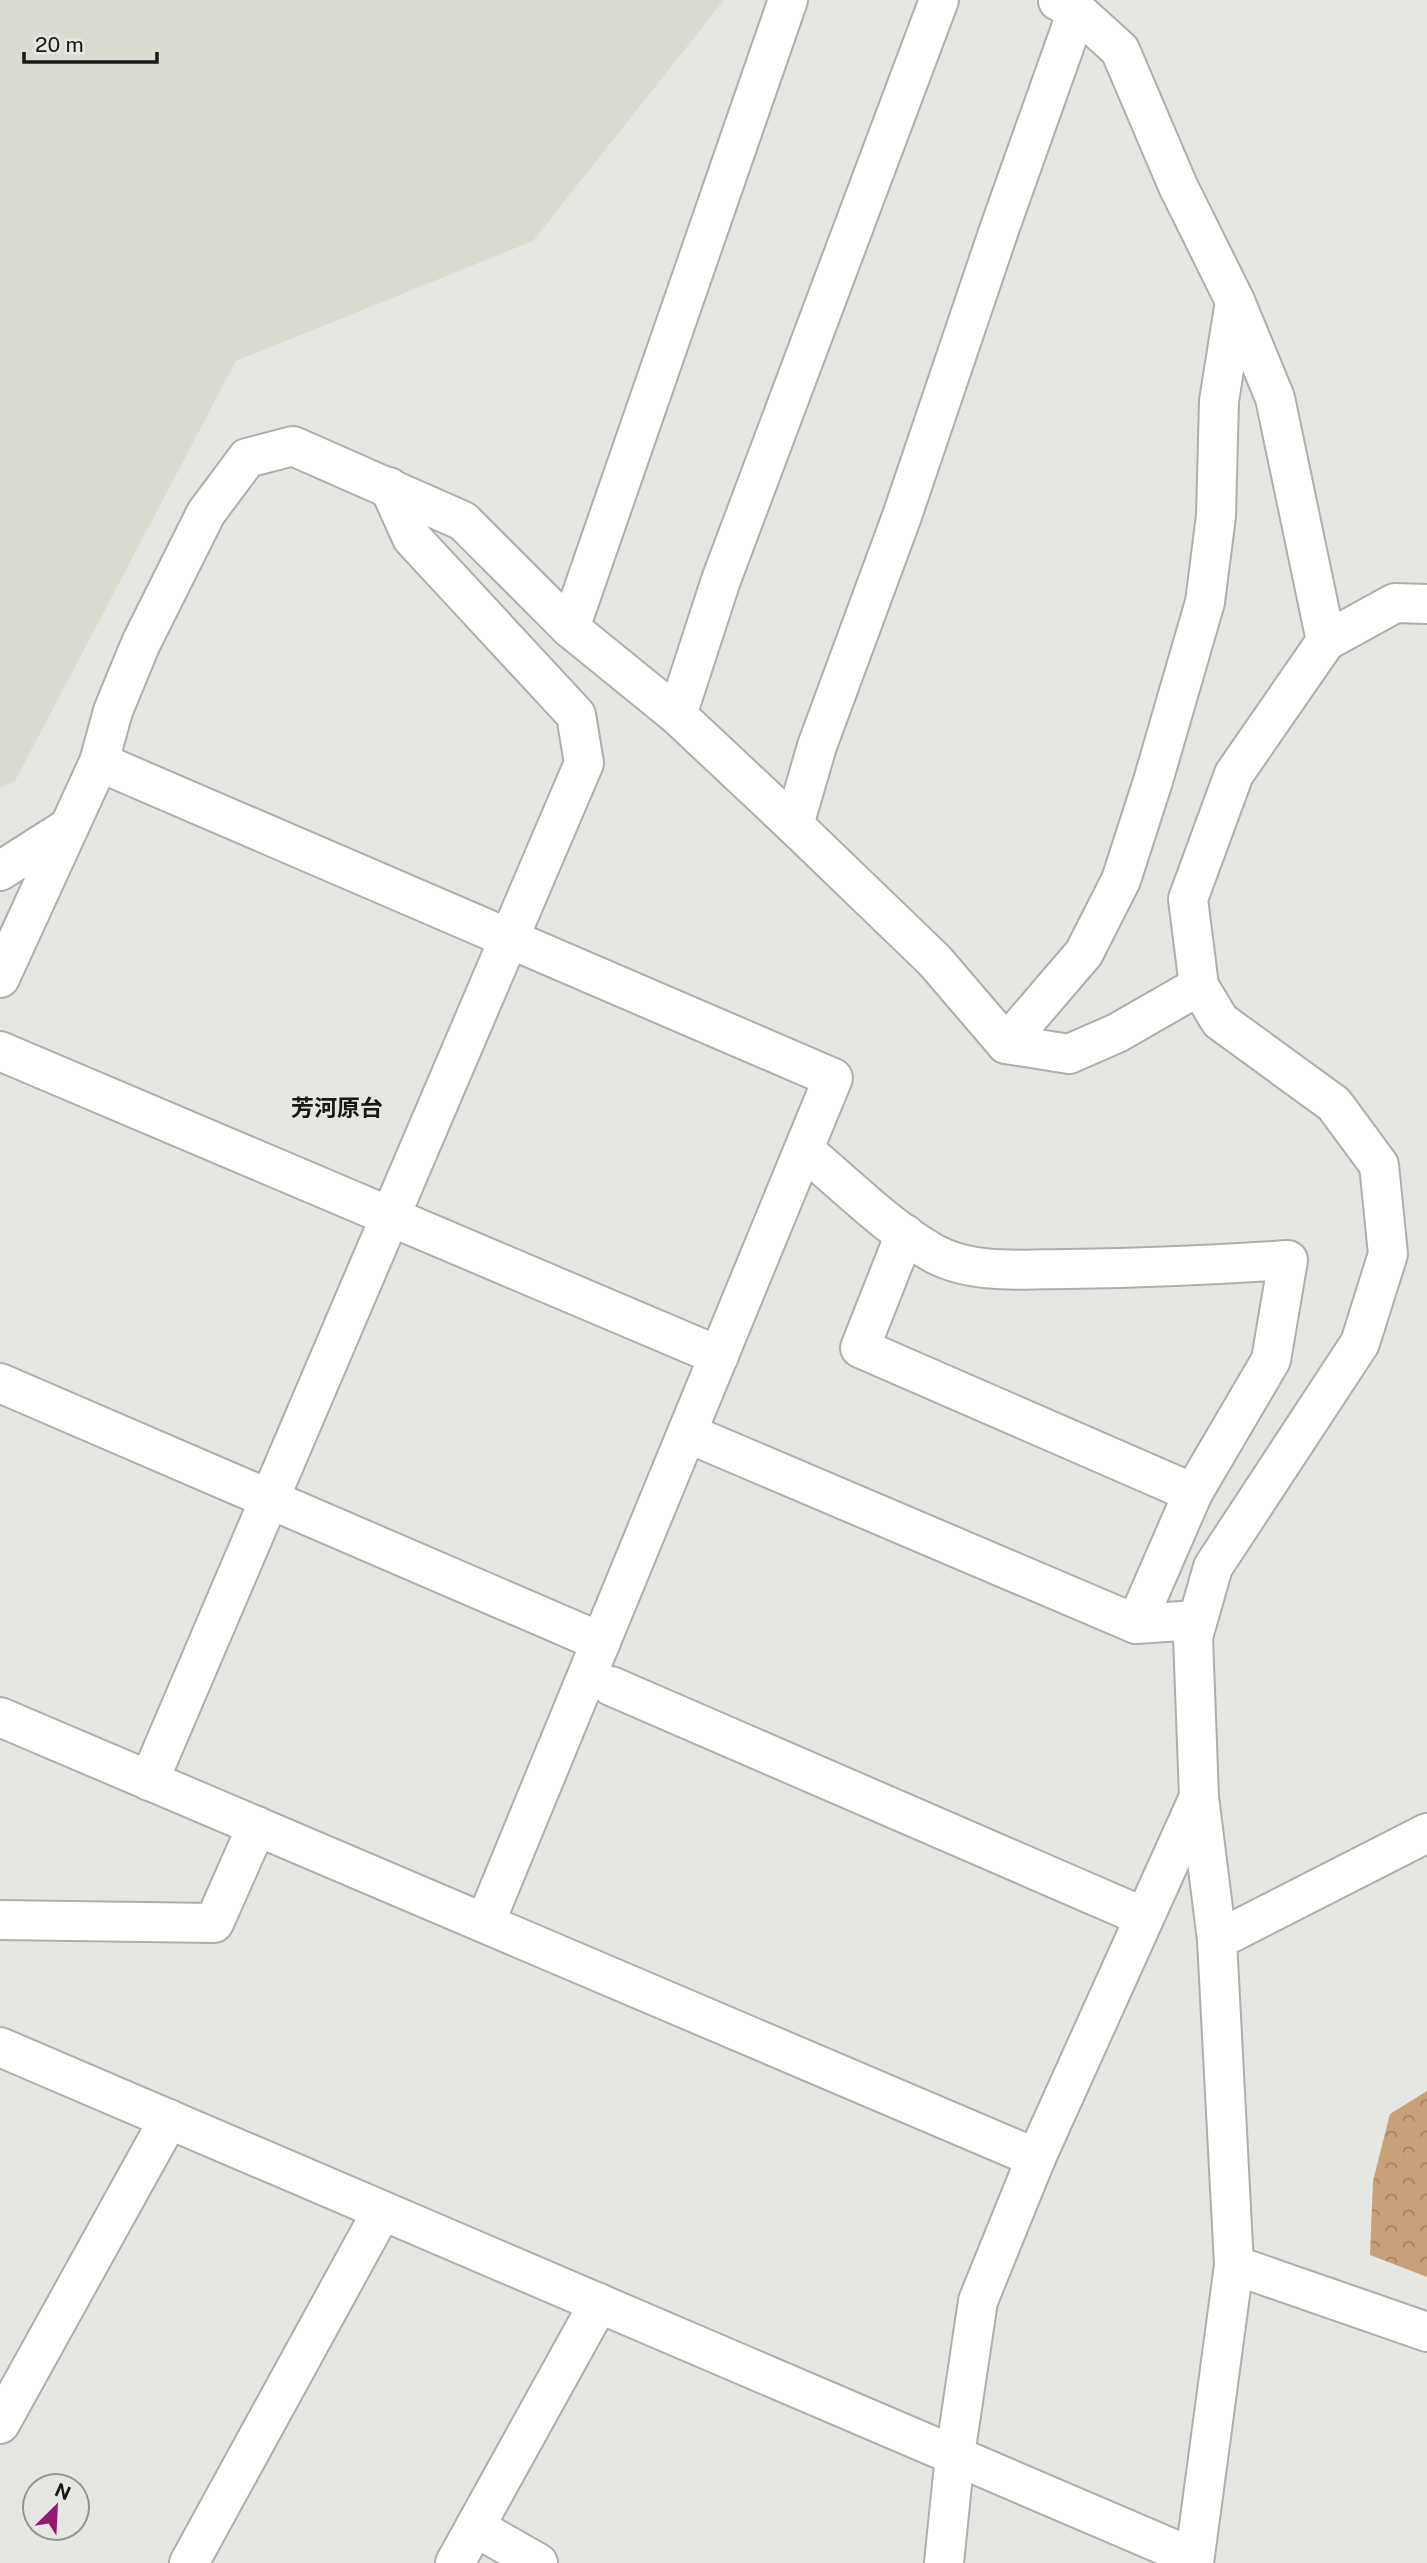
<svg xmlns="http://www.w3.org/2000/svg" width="1427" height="2563" font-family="'Public Sans','Noto Sans JP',sans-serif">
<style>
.built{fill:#d9ddd1}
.forest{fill:url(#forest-crowns)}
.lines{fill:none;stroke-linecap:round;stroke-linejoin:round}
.street-casing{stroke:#adafaa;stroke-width:42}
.secondary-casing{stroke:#adafaa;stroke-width:42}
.street{stroke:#fff;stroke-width:38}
.secondary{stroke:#fff;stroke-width:38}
.labels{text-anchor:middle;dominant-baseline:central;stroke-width:5;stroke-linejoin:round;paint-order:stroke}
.quarter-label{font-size:23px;font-weight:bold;fill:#181817;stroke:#e6e7e2}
</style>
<defs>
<pattern id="forest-crowns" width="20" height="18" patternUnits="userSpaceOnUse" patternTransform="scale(1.75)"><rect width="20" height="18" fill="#c8a17b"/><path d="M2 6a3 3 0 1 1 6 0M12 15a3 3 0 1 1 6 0" fill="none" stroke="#a18264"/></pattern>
</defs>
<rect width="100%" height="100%" fill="#e6e7e2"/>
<path class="built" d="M0 0H724L533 241 236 361 15 781 0 788Z"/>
<path class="forest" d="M1427 2091V2277L1370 2255 1373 2181 1390 2114Z"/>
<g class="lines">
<g class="street-casing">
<g id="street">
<path d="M1058 1 1077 11 1120 50 1178 186 1235 301 1275 398 1326 641"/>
<path d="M570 628 788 0"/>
<path d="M677 715 721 580 939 0"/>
<path d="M99 762 833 1078 485 1923"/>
<path d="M794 825 817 746 902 516 999 230 1077 11"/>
<path d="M0 871 69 827"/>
<path d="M0 978 99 762 113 711 141 643 206 513 247 458 293 446 463 521 570 628 677 715 794 825 935 961 1006 1044 1069 1054 1117 1033 1199 986"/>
<path d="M1006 1044 1084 953 1121 880 1153 781 1205 602 1216 516 1219 401 1235 301"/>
<path d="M0 1051 719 1356"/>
<path d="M905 1234 860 1348 1193 1493"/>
<path d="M0 1383 601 1642"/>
<path d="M687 1433 1136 1624 1193 1493 1271 1360 1288 1260C1215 1265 1143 1268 1069 1269 1026 1269 972 1275 933 1253 888 1228 844 1183 804 1150"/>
<path d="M1136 1624 1197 1620"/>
<path d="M611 1686 1144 1917"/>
<path d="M0 1717 1036 2158"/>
<path d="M149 1781 584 763 576 715 412 538 389 487"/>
<path d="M0 1920 214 1923 257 1826"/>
<path d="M1217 1940 1427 1833"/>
<path d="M0 2047 1194 2558"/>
<path d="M1234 2265 1427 2332"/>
<path d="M0 2424 169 2119"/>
<path d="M475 2527 538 2563"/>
<path d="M189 2563 382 2211"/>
<path d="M455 2563 599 2303"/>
<path d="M944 2563 955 2455 978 2301 1036 2158 1199 1797"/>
</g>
</g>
<g class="secondary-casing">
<path id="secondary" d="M1194 2563 1234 2265 1217 1940 1199 1797 1193 1637 1213 1567 1360 1343 1388 1254 1379 1165 1334 1104 1220 1021 1199 986 1188 899 1234 774 1326 641 1395 603 1427 604"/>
</g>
<use href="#street" class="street"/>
<use href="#secondary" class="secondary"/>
</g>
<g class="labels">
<g class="quarter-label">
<text x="337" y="1107">芳河原台</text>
</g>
</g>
<g transform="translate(56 2507) rotate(24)"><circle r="33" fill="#e6e7e2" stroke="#949491" stroke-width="2"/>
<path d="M0-5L12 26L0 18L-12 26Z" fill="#951771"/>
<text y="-10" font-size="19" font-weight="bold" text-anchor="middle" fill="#181817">N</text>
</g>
<path d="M24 52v10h133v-10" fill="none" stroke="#181817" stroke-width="3.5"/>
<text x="35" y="52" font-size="21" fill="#181817" stroke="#e6e7e2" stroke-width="5" paint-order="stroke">20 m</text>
</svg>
